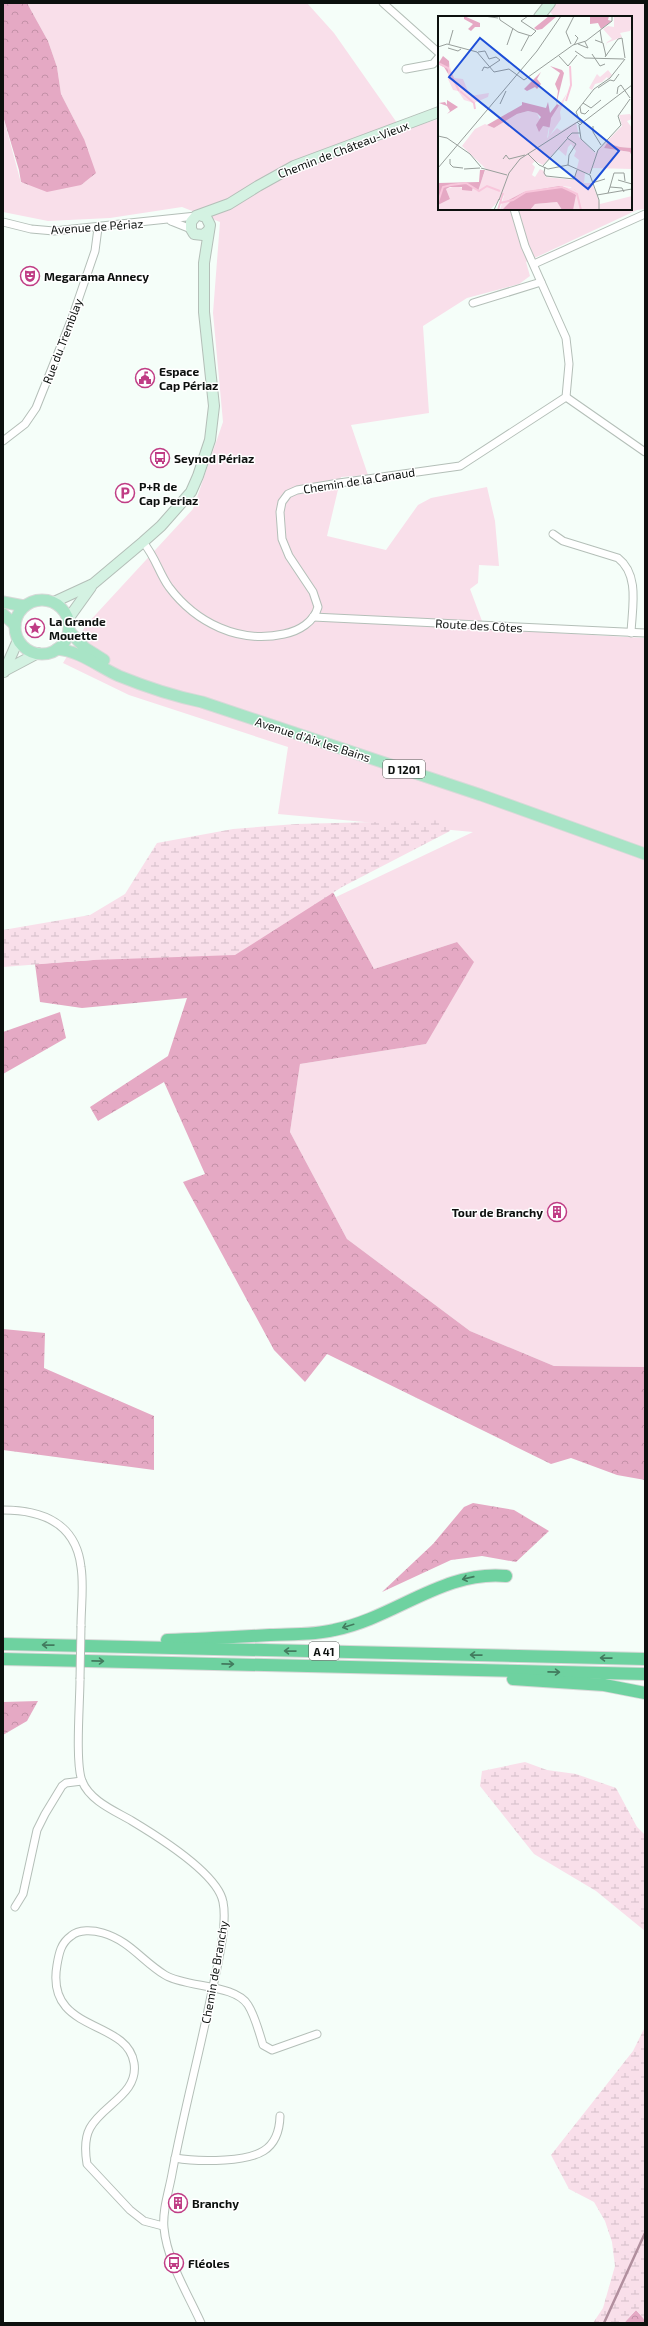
<svg xmlns="http://www.w3.org/2000/svg" width="648" height="2326" font-family="'Exo 2',sans-serif">
<style>
.grass{fill:#f9dfea}
.forest{fill:url(#forest-crowns)}
.wetland{fill:url(#wetland-marsh)}
.lines{fill:none;stroke-linecap:round;stroke-linejoin:round}
.stream{stroke:#b18f9e;stroke-width:2.5}
.street-casing{stroke:#b4bfb8;stroke-width:9}
.secondary-casing{stroke:#b4bfb8;stroke-width:12}
.primary-casing{stroke:#d8d9d8;stroke-width:13}
.highway-casing{stroke:#d8d9d8;stroke-width:14}
.street{stroke:#fff;stroke-width:7}
.secondary{stroke:#d4f2e2;stroke-width:10}
.primary{stroke:#a8e4c6;stroke-width:11}
.highway{stroke:#6ed2a0;stroke-width:12}
.street-bridge-casing{stroke:#b4bfb8;stroke-width:9;stroke-linecap:butt}
.street-bridge{stroke:#fff;stroke-width:7}
.oneway{stroke:#427b5e}
.labels{text-anchor:middle;dominant-baseline:central;stroke-width:3;stroke-linejoin:round;paint-order:stroke}
.shield{fill:#fff;stroke:#555856;stroke-width:1}
.shield-label{font-size:11px;font-weight:bold;fill:#0c100e}
.street-label{font-size:12px;fill:#0c100e;stroke:#fff}
.poi-label{font-size:12px;font-weight:bold;fill:#0c100e;stroke:#fff;text-anchor:start}
.inset-river{fill:none;stroke:#f8c6db;stroke-width:2}
.inset-road{fill:none;stroke:#989f9b;stroke-width:1}
.view{fill:#1d4ed8;fill-opacity:0.15;stroke:#1d4ed8;stroke-width:2}
.inset-edge{fill:none;stroke:#0c100e;stroke-width:2}
</style>
<defs>
<pattern id="forest-crowns" width="20" height="18" patternUnits="userSpaceOnUse"><rect width="20" height="18" fill="#e5a9c4"/><path d="M2 6a3 3 0 1 1 6 0M12 15a3 3 0 1 1 6 0" fill="none" stroke="#c390a7"/></pattern>
<pattern id="wetland-marsh" width="20" height="14" patternUnits="userSpaceOnUse"><rect width="20" height="14" fill="#f9dfea"/><path d="M1 5h8M5 5V1M11 12h8M15 12V8" fill="none" stroke="#d4bec8"/></pattern>
</defs>
<rect width="100%" height="100%" fill="#f5fef9"/>
<path class="grass" d="M27 3H307L334 33 402 130 439 119V209H631V17H555L548 10 554 3H645V209L637 210 526 262 530 276 519 284 467 298 423 326 429 413 351 425 368 475 341 477 327 536 386 550 418 505 431 498 487 487 495 521 499 566 479 565 478 583 470 589 485 629 645 638V1367L554 1366 470 1331 347 1239 290 1132 300 1064 426 1044 457 942 374 969 336 897 473 832 278 814 288 747 129 695 63 663 86 625 193 509 223 422 213 313 220 222 182 207 110 218 48 221 3 212V116L21 183 84 139 61 94 57 67 48 41Z"/>
<g class="forest">
<path d="M3 3H27L48 41 57 67 61 94 84 139 96 173 81 185 47 192 21 182 19 170 3 116Z"/>
<path d="M318 864 374 969 457 942 474 962 426 1044 300 1064 290 1132 347 1239 470 1331 554 1366 645 1367V1480L617 1475 571 1458 551 1464 327 1354 305 1382 274 1350 183 1182 205 1174 164 1082 98 1121 90 1107 168 1056 187 998 82 1008 40 1002 35 964 93 960Z"/>
<path d="M60 1012 66 1038 3 1074V1032Z"/>
<path d="M3 1329 45 1333 44 1368 154 1416V1470L3 1450Z"/>
<path d="M473 1503 514 1510 549 1531 516 1562 482 1556 451 1560 382 1592 433 1544 464 1507Z"/>
<path d="M38 1701 27 1721 3 1735V1702Z"/>
<path d="M636 2310 645 2320V2323H624Z"/>
</g>
<g class="wetland">
<path d="M451 820 450 831 342 887 235 955 93 960 3 967V930L90 915 125 894 157 843 233 829 296 824Z"/>
<path d="M525 1762 547 1770 576 1774 616 1788 637 1827 645 1835V1931L596 1891 534 1854 480 1786 482 1771Z"/>
<path d="M645 2027V2320L636 2310 624 2323H593L603 2308 615 2266 612 2242 605 2221 594 2202 569 2189 551 2155 633 2051Z"/>
</g>
<g class="lines">
<path class="stream" d="M604 2323 645 2233"/>
<g class="street-casing">
<g id="street">
<path d="M383 3 439 53"/>
<path d="M406 69 433 64 439 57"/>
<path d="M171 221 191 229"/>
<path d="M3 222 31 229 54 231 196 216"/>
<path d="M534 264 645 214"/>
<path d="M473 303 541 282"/>
<path d="M566 397 645 452"/>
<path d="M3 441 25 424 36 408 72 318 95 251 98 228"/>
<path d="M553 534 563 541 618 558C640 575 632 608 631 633"/>
<path d="M143 542C156 558 159 573 169 587 196 623 239 644 284 634 299 631 314 622 318 607L313 592 289 556 282 539 280 512 282 502 288 494 297 490 339 483 460 466 566 397 569 364 566 338 525 246 514 209"/>
<path d="M313 617 645 633"/>
<path d="M3 1510C42 1510 76 1523 81 1567 84 1586 81 1607 81 1626"/>
<path d="M80 1679C80 1702 75 1762 82 1781 90 1801 115 1811 132 1821 157 1836 218 1874 223 1902 228 1926 216 1971 211 1996 199 2055 183 2115 172 2174 169 2191 162 2211 164 2228 167 2261 188 2294 201 2323"/>
<path d="M15 1907 23 1894 37 1830 45 1814 62 1786 66 1783 82 1781"/>
<path d="M175 2158C192 2161 208 2161 225 2160 256 2158 279 2152 280 2116"/>
<path d="M163 2226 144 2221 130 2210 87 2164C85 2152 84 2139 90 2128 102 2105 139 2094 134 2063 127 2018 45 2034 57 1965 59 1953 61 1943 71 1936 79 1929 93 1930 103 1933 130 1941 142 1961 165 1975 187 1988 235 1984 248 2005 255 2016 259 2032 263 2045L272 2050 317 2034"/>
</g>
</g>
<g class="secondary-casing">
<g id="secondary">
<path d="M539 17 550 3"/>
<path d="M209 230 203 235 194 234 191 229V222L196 216 229 204 258 186 294 166 439 112"/>
<path d="M54 602 93 584 143 542 161 526 191 492 198 476 210 440 214 406 204 312V263L210 225 206 217 202 216"/>
<path d="M68 619 91 587"/>
<path d="M4 671 38 653"/>
<path d="M4 672 18 640"/>
</g>
</g>
<g class="primary-casing">
<g id="primary">
<circle cx="42" cy="627" r="27"/>
<path d="M3 602 24 606"/>
<path d="M3 614 15 625"/>
<path d="M69 631 85 648 104 660"/>
<path d="M57 649C80 651 99 667 119 676 146 687 173 696 202 702L481 795 645 854"/>
</g>
</g>
<g class="highway-casing">
<g id="highway">
<path d="M167 1640C201 1639 236 1637 270 1635 292 1634 314 1635 334 1630 395 1618 443 1570 506 1576"/>
<path d="M3 1644 645 1659"/>
<path d="M3 1659 645 1674"/>
<path d="M513 1679 604 1685 645 1693"/>
</g>
</g>
<use href="#street" class="street"/>
<use href="#secondary" class="secondary"/>
<use href="#primary" class="primary"/>
<use href="#highway" class="highway"/>
<g class="street-bridge-casing">
<path id="street-bridge" d="M80 1679 81 1626"/>
</g>
<use href="#street-bridge" class="street-bridge"/>
</g>
<defs><path id="oneway-shaft" d="M-6 0H5M1.5-3L5.5 0L1.5 3" fill="none" stroke-width="1.6" stroke-linecap="round" stroke-linejoin="round"/></defs>
<g class="oneway">
<use href="#oneway-shaft" transform="translate(468 1578) rotate(167)"/>
<use href="#oneway-shaft" transform="translate(348 1626) rotate(163)"/>
<use href="#oneway-shaft" transform="translate(48 1645) rotate(-179)"/>
<use href="#oneway-shaft" transform="translate(290 1651) rotate(-179)"/>
<use href="#oneway-shaft" transform="translate(476 1655) rotate(-179)"/>
<use href="#oneway-shaft" transform="translate(606 1658) rotate(-179)"/>
<use href="#oneway-shaft" transform="translate(98 1661) rotate(1)"/>
<use href="#oneway-shaft" transform="translate(228 1664) rotate(1)"/>
<use href="#oneway-shaft" transform="translate(554 1672) rotate(1)"/>
</g>
<defs>
<g id="theatre-ring" transform="scale(1)"><circle r="9.5" fill="#fff" stroke="#c03d85" stroke-width="1.5"/><path d="M-5-5.5Q0-4 5-5.5V0Q5 5 0 6Q-5 5-5 0ZM-3.3-2.5H-1v1.5H-3.3ZM1-2.5H3.3v1.5H1ZM-2.8 1Q0 5.5 2.8 1Z" fill="#c03d85"/></g>
<g id="civic-ring" transform="scale(1)"><circle r="9.5" fill="#fff" stroke="#c03d85" stroke-width="1.5"/><path d="M-.6-6.5H3V-4.5H.6V-3L4-1V1h2V6H-6V1h2V-1L-.6-3ZM-1.2 2.5V6h2.4V2.5Z" fill="#c03d85"/></g>
<g id="bus-ring" transform="scale(1)"><circle r="9.5" fill="#fff" stroke="#c03d85" stroke-width="1.5"/><path d="M-5-6H5V4H4V6H2V4H-2V6H-4V4H-5ZM-3.5-4V0h7V-4ZM-3.5 1.2v1.5H-2V1.2ZM2 1.2v1.5H3.5V1.2Z" fill="#c03d85"/></g>
<g id="parking-ring" transform="scale(1)"><circle r="9.5" fill="#fff" stroke="#c03d85" stroke-width="1.5"/><path d="M-3.5-5.5H1a3.5 3.5 0 0 1 0 7H-1V5.5H-3.5ZM-1-3.4V-.6H.8a1.4 1.4 0 0 0 0-2.8Z" fill="#c03d85"/></g>
<g id="sight-ring" transform="scale(1)"><circle r="9.5" fill="#fff" stroke="#c03d85" stroke-width="1.5"/><path d="M0-6L1.8-2.2L6-1.7L2.9 1.2L3.7 5.4L0 3.3L-3.7 5.4L-2.9 1.2L-6-1.7L-1.8-2.2Z" fill="#c03d85"/></g>
<g id="building-ring" transform="scale(1)"><circle r="9.5" fill="#fff" stroke="#c03d85" stroke-width="1.5"/><path d="M-4-6H4V6H1V3H-1V6H-4ZM-2.5-4.3h1.7v1.8h-1.7ZM.8-4.3h1.7v1.8H.8ZM-2.5-1h1.7V.8h-1.7ZM.8-1h1.7V.8H.8Z" fill="#c03d85"/></g>
</defs>
<g fill-rule="evenodd">
<use href="#theatre-ring" x="30" y="276"/>
<use href="#civic-ring" x="145" y="378"/>
<use href="#bus-ring" x="160" y="458"/>
<use href="#parking-ring" x="125" y="493"/>
<use href="#sight-ring" x="35" y="628"/>
<use href="#building-ring" x="557" y="1212"/>
<use href="#building-ring" x="178" y="2203"/>
<use href="#bus-ring" x="174" y="2263"/>
</g>
<g class="labels">
<g class="shield">
<rect x="383" y="760" width="42" height="18" rx="3"/>
<rect x="309" y="1642" width="30" height="18" rx="3"/>
</g>
<g class="shield-label">
<text x="404" y="769">D 1201</text>
<text x="324" y="1651">A 41</text>
</g>
<g class="street-label">
<text transform="translate(343 149) rotate(-21)">Chemin de Château-Vieux</text>
<text transform="translate(97 226) rotate(-4)">Avenue de Périaz</text>
<text transform="translate(62 341) rotate(-69)">Rue du Tremblay</text>
<text transform="translate(359 480) rotate(-9)">Chemin de la Canaud</text>
<text transform="translate(479 625) rotate(3)">Route des Côtes</text>
<text transform="translate(313 739) rotate(18)">Avenue d'Aix les Bains</text>
<text transform="translate(214 1972) rotate(-80)">Chemin de Branchy</text>
</g>
<g class="poi-label">
<text x="44" y="276">Megarama Annecy</text>
<text x="159" y="371">Espace<tspan x="159" dy="14">Cap Périaz</tspan></text>
<text x="174" y="458">Seynod Périaz</text>
<text x="139" y="486">P+R de<tspan x="139" dy="14">Cap Periaz</tspan></text>
<text x="49" y="621">La Grande<tspan x="49" dy="14">Mouette</tspan></text>
<text x="543" y="1212" text-anchor="end">Tour de Branchy</text>
<text x="192" y="2203">Branchy</text>
<text x="188" y="2263">Fléoles</text>
</g>
</g>
<g transform="translate(438 16)">
<rect width="194" height="194" fill="#f5fef9"/>
<path d="M176 0H194V10L192 15 182 17 184 21 169 27 166 35 169 26 174 23 165 13 170 10 176 11ZM90 95 99 97 105 110 111 111 109 122 119 112 123 115 138 106 141 121 157 137 184 110 181 99 192 98 194 103 189 105 194 112V132L182 131 169 127 166 132 192 136 194 153 154 152 152 157H147L146 167H154L162 188 194 180V194H144L133 171 121 170 86 176 72 184 73 186 64 194H62L66 179 52 194H0V189L12 183 8 173 18 170 34 175 35 171 39 175 48 153 24 130 37 113 47 108 56 112 79 98ZM133 128 138 135 136 140 141 144 136 164 108 161 106 155 102 153 97 161 94 159 97 151 94 148 97 145 105 149 120 133 128 140 130 131ZM119 186 124 194H92L97 188Z" fill="#f9dfea" fill-rule="evenodd"/>
<path d="M26 0 42 7V11H37L33 15 30 13 35 8 26 3ZM111 0H119L104 13 99 14 96 12ZM152 0H171L170 4 174 5 163 13 160 7 152 8ZM5 40 11 45 12 61 6 51 0 48ZM112 50 124 54 126 57 118 89 120 75 117 68 122 57ZM103 56 99 63 103 68 99 73 97 71 89 75 86 73ZM9 84 20 91 9 98 12 95 9 90 1 87 7 86 9 89ZM84 86 108 92 110 86 112 97 119 88 122 90 114 112 105 110 101 116 98 109 103 101 99 97 90 95 79 98 56 112 49 109 84 89ZM169 127 182 131 194 132V141L192 136 166 132ZM42 154H47L40 175 35 171 34 175 24 174V171H12L8 173 12 183 0 189V167L41 166ZM121 170 137 174 144 194H124L119 186 97 188 92 194H64L72 186 69 185 86 176Z" fill="#e5a9c4"/>
<path d="M11 48 16 62 25 63 32 80 51 77 50 81 36 87 26 84 20 75 15 74 10 63ZM129 77 122 96 123 103 110 122 113 102ZM127 171 135 172 142 179 145 194H135L138 179Z" fill="#f9dfea"/>
<path d="M170 54 174 59 170 63 169 61 164 66 157 68 154 74 151 72 159 58 162 61Z" fill="#f9dfea"/>
<path class="inset-river" d="M0 47 10 52 21 75M22 75 36 87 37 93M128 85 133 69 132 50M0 186 5 171 13 169 28 167 41 175 49 170 62 175M62 187 75 184 88 176 124 171 139 178 143 194M60 194 65 177"/>
<path class="inset-road" d="M46 0 60 2M61 0 62 4 80 16 93 20 98 15 83 5 90 0M162 14 164 26M157 24 165 27 168 40M11 28 15 14M133 28 128 16 136 0M140 28 150 32 147 26M69 29 75 12M136 29 140 22 137 19M0 31 9 28 39 36 56 56 71 53 86 64 135 29 148 25 174 5V0M10 32 20 35 23 33M83 35 91 20M137 35 147 42 186 43M40 36 47 35 51 43 58 41 62 44 50 52 46 51 44 55M154 38 162 50 167 48M121 40 130 50 139 39M167 41 180 23 184 22 187 42M160 72 172 64 176 65 181 58M179 78 180 71 183 69 192 82M145 87 153 92 163 84M62 88 68 75M142 91 143 97 147 98 151 94M142 105 138 96 156 73 172 62 187 43M144 107 194 69M141 109 143 123 157 136M183 109 180 100 192 83M155 110V116L163 129M142 117H134L129 122 138 128 131 139 130 149 152 159M0 120 9 122 32 138 43 151M90 138 101 149 110 153 130 149M12 143V148L15 151 25 152M65 143 68 139 71 143 87 139M105 150 129 123M107 151 106 157 108 160 136 163 139 154M0 152 99 35 123 0M43 152 69 159M26 153 42 152M152 158 160 134 183 109M152 159 161 184V194M180 164 194 168M154 167 167 163M172 171 176 157H186L187 165M170 177 172 171 184 172 186 176M159 179 194 173M61 184 71 157 82 143 141 105 144 107 142 109 139 106M56 194 61 183"/>
<path class="view" d="M42 22 181 135 150 173 11 61Z"/>
<rect width="194" height="194" class="inset-edge"/>
</g>
<rect width="648" height="2326" fill="none" stroke="#0c100e" stroke-width="8"/>
</svg>
